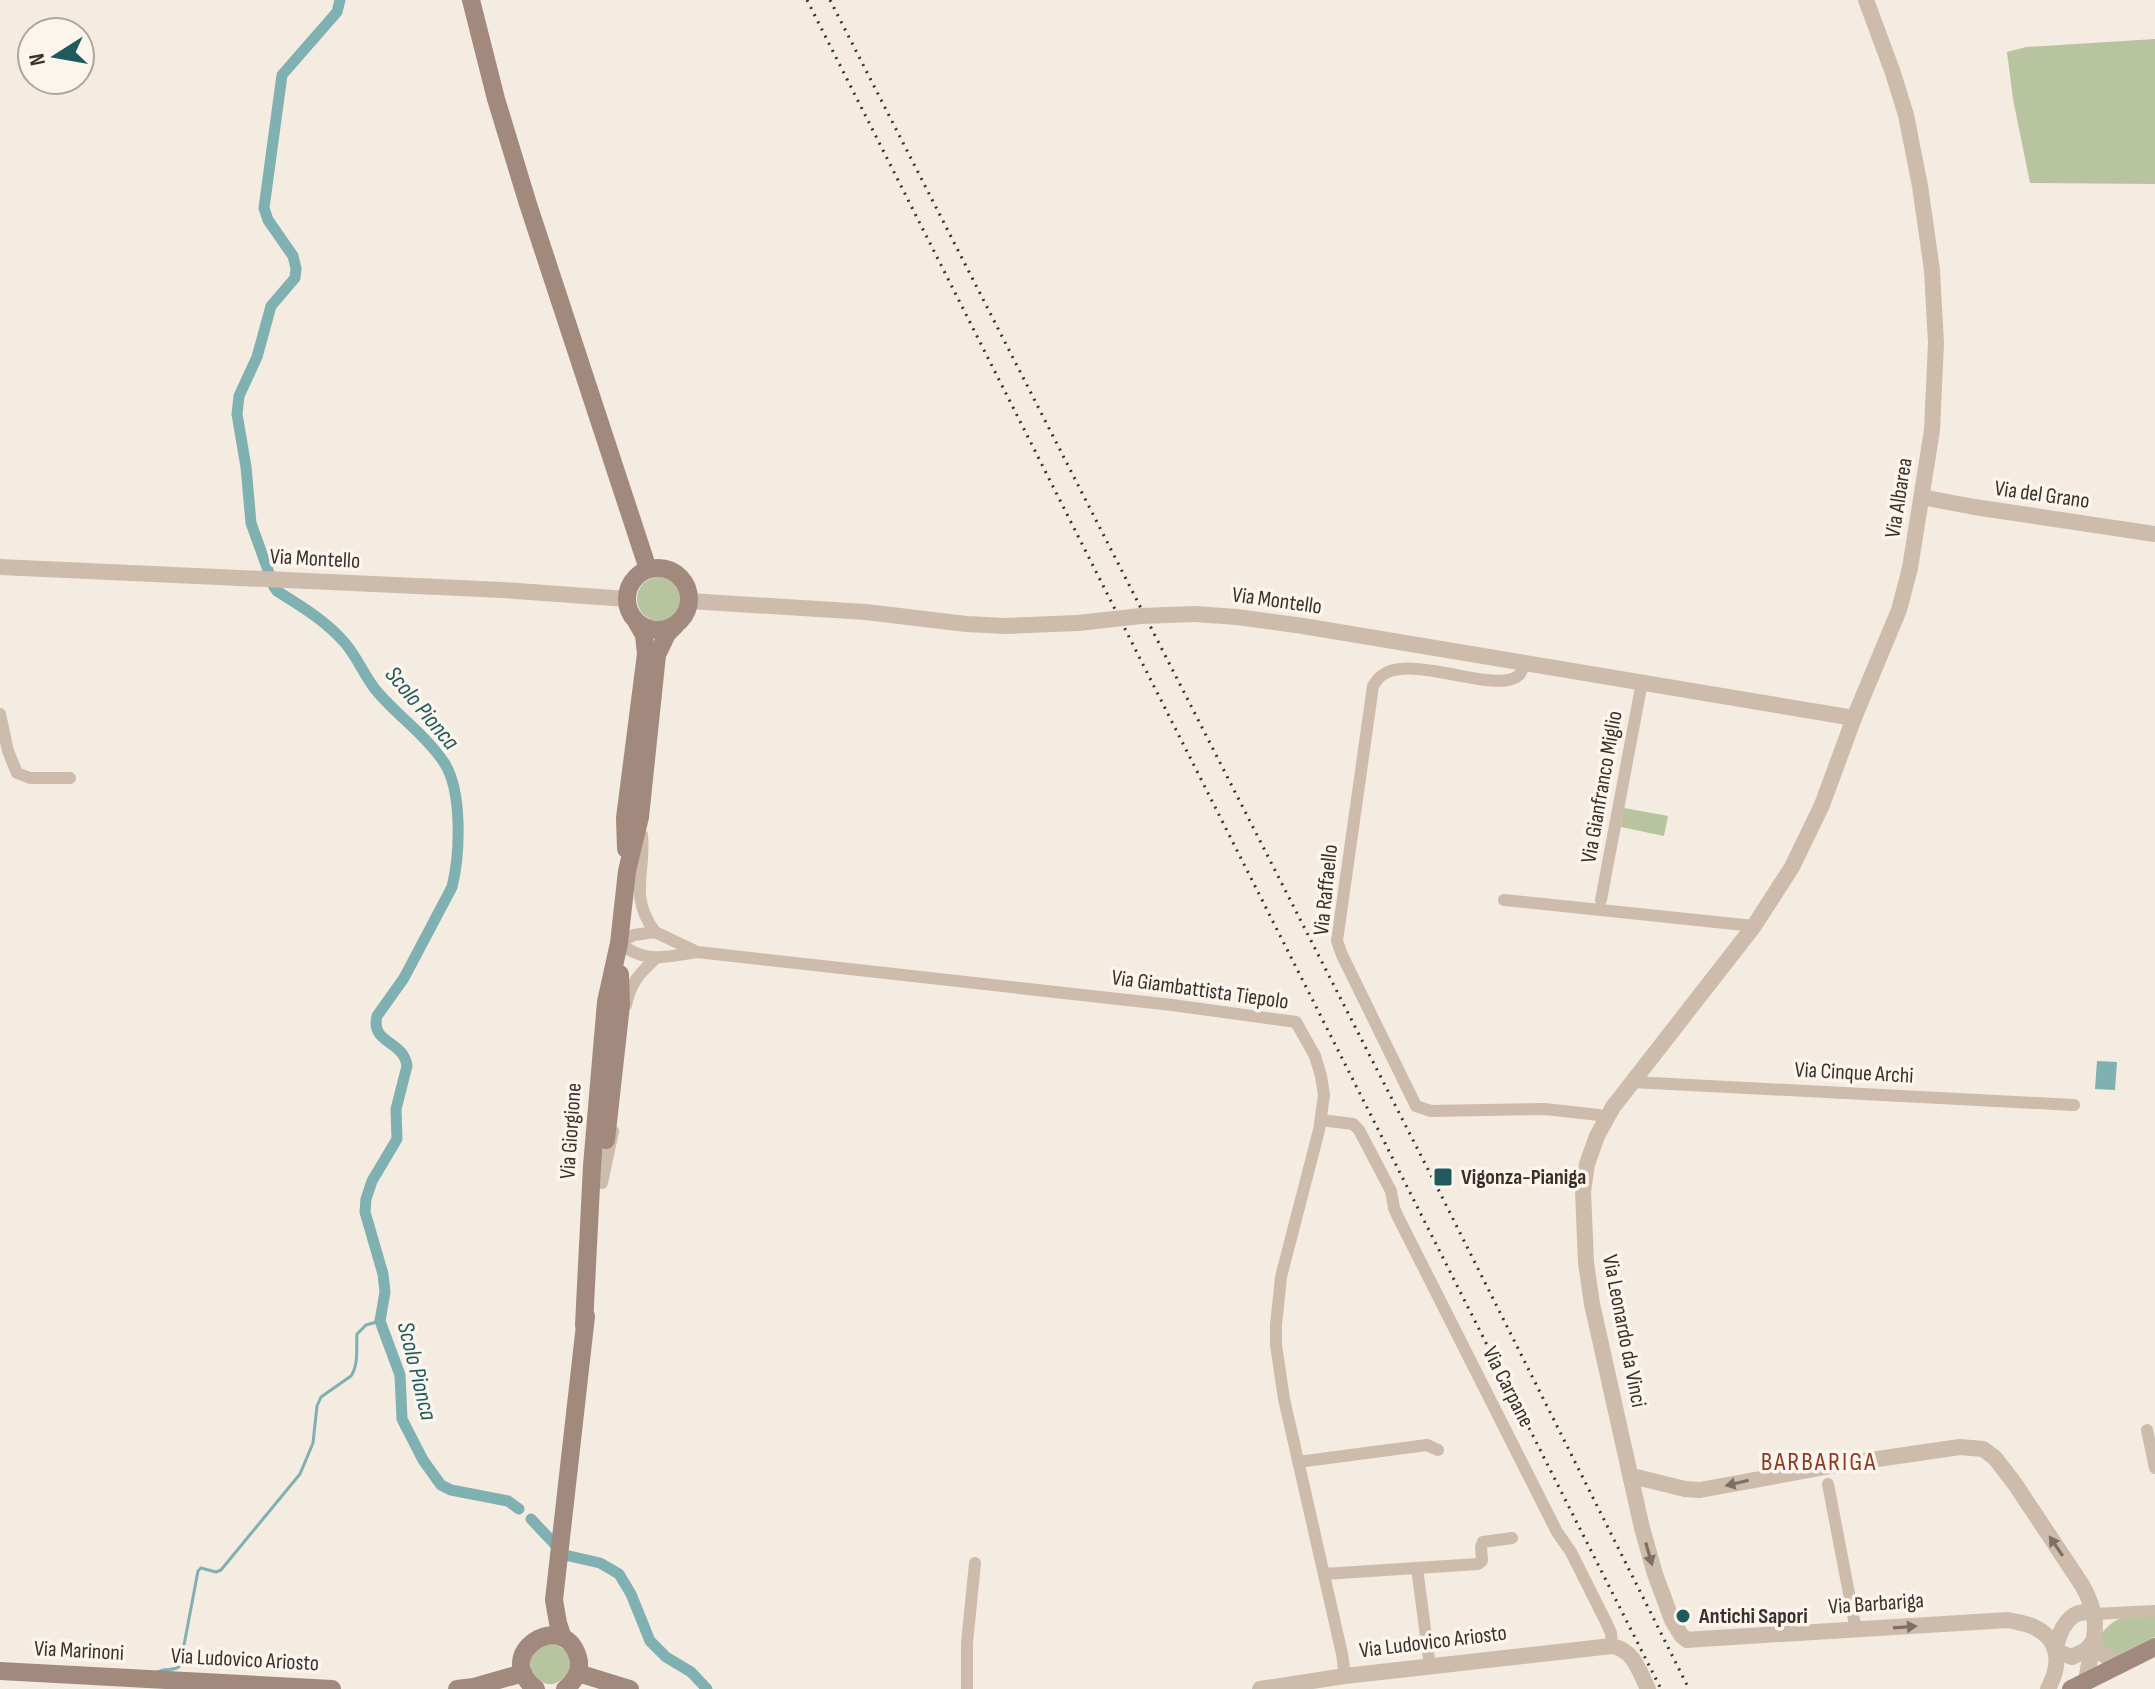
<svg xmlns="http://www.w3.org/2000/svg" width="2155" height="1689" font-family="'Sofia Sans Condensed',sans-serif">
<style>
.green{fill:#b8c4a0}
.water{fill:#7fb0b2}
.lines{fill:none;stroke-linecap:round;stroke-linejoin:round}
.stream{stroke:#7fb0b2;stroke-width:3}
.canal{stroke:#7fb0b2;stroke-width:11}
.minor{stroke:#cdbbac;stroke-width:12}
.tertiary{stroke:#cdbbac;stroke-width:16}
.secondary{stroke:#a18a7d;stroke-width:18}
.rail{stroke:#3b302b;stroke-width:3;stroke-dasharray:2 6;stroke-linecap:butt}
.tertiary-bridge{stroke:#cdbbac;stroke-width:16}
.oneway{fill:#7d6f65}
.poi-dot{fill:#1f5a5e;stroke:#fbf5ee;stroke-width:3}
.labels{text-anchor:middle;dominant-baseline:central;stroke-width:7;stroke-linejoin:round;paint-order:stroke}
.street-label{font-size:22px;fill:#3b302b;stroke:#fbf5ee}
.poi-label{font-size:22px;font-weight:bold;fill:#3b302b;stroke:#fbf5ee;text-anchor:start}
.water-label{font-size:24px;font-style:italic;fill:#1f5a5e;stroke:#fbf5ee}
.quarter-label{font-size:26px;letter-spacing:2px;fill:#8c3b22;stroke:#fbf5ee}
</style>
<rect width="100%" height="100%" fill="#f4ebe1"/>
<g class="green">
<path d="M2155 39V184L2030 183 2013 99 2007 52 2026 47Z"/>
<circle cx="659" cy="599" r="22"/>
<path d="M1624 808 1668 816 1664 836 1621 827Z"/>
<path d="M2155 1615V1637L2119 1655 2103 1649 2100 1636C2116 1613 2129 1617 2155 1615Z"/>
<path d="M549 1641 569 1652 572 1670C556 1686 551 1689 531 1676L530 1653Z"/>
</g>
<path class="water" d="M2097 1061 2117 1062 2115 1090 2095 1089Z"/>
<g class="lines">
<path class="stream" d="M158 1672C165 1667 173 1672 180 1666L198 1571 201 1568 216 1572 221 1570 300 1474 313 1443 317 1406 321 1397 351 1376C359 1364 356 1348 357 1334L366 1325 380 1321"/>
<g class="canal">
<path d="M340 0 337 12 282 75 264 208 268 220 293 256 296 268 295 278 271 306 257 357 239 396 237 414 246 467 251 523 274 587 277 591C301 606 326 621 345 643 357 657 364 675 375 689 396 715 424 733 443 761 463 789 460 855 452 887L404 978 377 1016C370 1044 404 1040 407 1066L396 1109 397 1139 372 1181 366 1199 365 1212 383 1274 385 1292 380 1321 400 1375 402 1419 423 1460 441 1485 451 1490 508 1501 519 1509"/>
<path d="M531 1519 565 1555 600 1563 619 1574 631 1594 650 1641 666 1657 691 1672 707 1689"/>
</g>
<g class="minor">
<path d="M1525 664C1523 667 1522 672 1519 675 1498 696 1410 652 1381 676 1377 679 1375 683 1373 686L1337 941 1342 955 1416 1106 1431 1111 1545 1109 1599 1115 1606 1118"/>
<path d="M0 714 8 751 17 773 30 778H70"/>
<path d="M642 835C646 873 628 895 655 932"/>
<path d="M1504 900 1754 926"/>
<path d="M1601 900 1642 682"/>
<path d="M697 952 655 932 634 935 619 943C646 964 665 957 697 952L1172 1005 1296 1022 1315 1056 1321 1076 1324 1095 1319 1130 1281 1277 1276 1325V1345L1284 1399 1342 1654 1345 1676"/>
<path d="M626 1005C631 982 639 974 656 958"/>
<path d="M1633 1082 2074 1105"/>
<path d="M1321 1120 1353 1124 1359 1130 1391 1191 1394 1208 1398 1217 1557 1532 1571 1552 1606 1622 1611 1633 1612 1646"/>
<path d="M602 1183 613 1131"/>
<path d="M2147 1430 2155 1468"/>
<path d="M1298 1462 1427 1445 1438 1450"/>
<path d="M1828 1484 1856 1630"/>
<path d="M1417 1568 1430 1667"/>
<path d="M1324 1574 1478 1564 1482 1561 1481 1547 1483 1542 1512 1538"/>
<path d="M2094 1614 2155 1611"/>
<path d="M967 1689V1643L975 1563"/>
</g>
<g class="tertiary">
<path d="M1866 0 1893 73 1906 115 1920 186 1932 270 1936 343 1932 430 1910 568 1899 610 1854 718 1822 805 1792 867 1754 926 1613 1107 1597 1136 1587 1164 1583 1191 1586 1263 1592 1304 1642 1528 1655 1574 1672 1620 1681 1635 1687 1640 1700 1639 2008 1620C2016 1622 2026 1623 2034 1627 2061 1640 2061 1665 2048 1689"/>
<path d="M1922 497 1974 507 2155 534"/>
<path d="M0 567 503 590 627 599"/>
<path d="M689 601 866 612 966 624 1006 626 1078 623"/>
<path d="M1195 614 1237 617 1303 626 1854 718"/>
<path d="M1631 1478 1636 1477 1685 1489 1700 1490 1836 1465 1960 1447 1983 1449 1995 1458 2015 1484 2082 1585C2087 1594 2092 1605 2094 1616 2098 1635 2088 1662 2086 1682"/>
<path d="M2092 1643 2086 1650 2072 1657 2056 1651C2058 1631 2071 1605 2094 1614"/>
<path d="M2092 1643C2101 1657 2111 1660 2127 1661"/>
<path d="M1260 1689 1345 1676 1612 1646C1634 1650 1639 1671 1648 1689"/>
</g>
<g class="secondary">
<path d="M471 0 496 99 528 204 648 569"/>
<circle cx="658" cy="599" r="31"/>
<path d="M626 849 625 818 646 654 644 635 637 623"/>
<path d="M606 1140 621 1005 620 974"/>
<path d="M584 1325 592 1166 606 1002 619 943 627 871 640 817 657 655 667 634 676 625"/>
<path d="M563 1638 558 1623 554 1600 586 1316"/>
<path d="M0 1671 332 1689"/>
<path d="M578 1673 630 1689"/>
<path d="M457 1689 474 1687 523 1673"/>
<path d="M536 1689C490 1655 563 1607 578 1657 582 1670 575 1681 565 1689"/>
<path d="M2071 1689 2155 1647"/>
</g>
<g class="rail">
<path d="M807 0 1661 1689"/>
<path d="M830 0 1437 1187 1689 1689"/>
</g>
<path class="tertiary-bridge" d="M1078 623 1141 616 1195 614"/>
</g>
<defs><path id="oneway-solid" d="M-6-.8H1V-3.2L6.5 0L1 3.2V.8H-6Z" transform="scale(2)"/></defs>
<g class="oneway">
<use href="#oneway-solid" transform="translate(1737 1483) rotate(167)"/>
<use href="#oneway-solid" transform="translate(2056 1546) rotate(-124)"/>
<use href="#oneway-solid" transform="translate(1649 1554) rotate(74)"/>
<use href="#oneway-solid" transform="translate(1905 1627) rotate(-4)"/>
</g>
<g class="poi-dot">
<rect x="1433" y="1167" width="20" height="20" rx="4"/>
<circle cx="1683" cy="1616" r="8"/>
</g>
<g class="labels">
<g class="street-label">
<text transform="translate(2042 495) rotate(8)">Via del Grano</text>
<text transform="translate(1899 498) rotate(-81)">Via Albarea</text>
<text transform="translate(315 559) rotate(3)">Via Montello</text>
<text transform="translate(1277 601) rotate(8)">Via Montello</text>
<text transform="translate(1602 787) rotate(-80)">Via Gianfranco Miglio</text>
<text transform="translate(1326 890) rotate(-84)">Via Raffaello</text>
<text transform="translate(1200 990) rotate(8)">Via Giambattista Tiepolo</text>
<text transform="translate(1854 1073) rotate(3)">Via Cinque Archi</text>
<text transform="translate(571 1131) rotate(-86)">Via Giorgione</text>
<text transform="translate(1624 1331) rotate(79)">Via Leonardo da Vinci</text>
<text transform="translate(1508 1387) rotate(63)">Via Carpane</text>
<text transform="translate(1876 1604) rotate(-4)">Via Barbariga</text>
<text transform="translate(1433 1642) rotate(-7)">Via Ludovico Ariosto</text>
<text transform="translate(79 1651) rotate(3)">Via Marinoni</text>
<text transform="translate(245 1660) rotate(3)">Via Ludovico Ariosto</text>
</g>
<g class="poi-label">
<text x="1461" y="1177">Vigonza-Pianiga</text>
<text x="1699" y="1616">Antichi Sapori</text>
</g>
<g class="water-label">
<text transform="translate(422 708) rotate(50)">Scolo Pionca</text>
<text transform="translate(417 1371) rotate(76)">Scolo Pionca</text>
</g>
<g class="quarter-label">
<text x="1819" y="1462">BARBARIGA</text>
</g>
</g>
<g transform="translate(56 56) rotate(259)"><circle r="38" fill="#fbf5ee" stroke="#aea6a0" stroke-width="2"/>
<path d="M0-6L14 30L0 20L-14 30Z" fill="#1f5a5e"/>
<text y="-12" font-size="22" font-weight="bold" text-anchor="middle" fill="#3b302b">N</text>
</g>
</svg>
